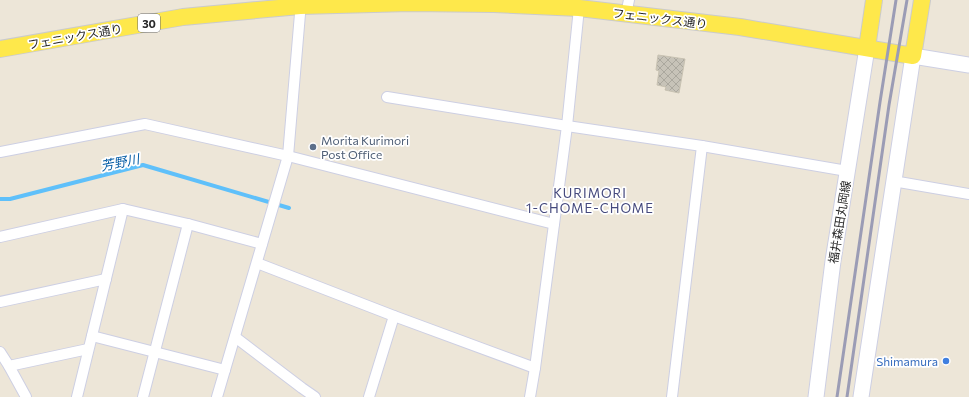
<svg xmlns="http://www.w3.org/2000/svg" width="969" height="397" font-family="Commissioner,'Noto Sans JP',sans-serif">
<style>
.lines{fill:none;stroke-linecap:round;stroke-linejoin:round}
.stream{stroke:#5fc0fa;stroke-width:4}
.building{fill:url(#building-cross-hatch);stroke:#c8c2b2}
.minor-casing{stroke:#cdcfe3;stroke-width:12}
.secondary-casing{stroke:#cdcfe3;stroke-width:17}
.primary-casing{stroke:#cbcbcb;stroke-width:18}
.minor{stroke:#fff;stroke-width:10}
.secondary{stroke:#fff;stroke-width:15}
.primary{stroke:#fee84b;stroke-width:16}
.rail{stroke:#9b9cb5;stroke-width:3}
.service-dot{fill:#5c6f8a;stroke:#fff;stroke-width:1.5}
.shop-dot{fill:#3f7fe0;stroke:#fff;stroke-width:1.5}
.labels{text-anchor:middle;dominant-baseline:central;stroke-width:3.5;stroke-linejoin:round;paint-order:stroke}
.shield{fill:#fff;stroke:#686868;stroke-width:1}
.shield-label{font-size:11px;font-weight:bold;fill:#282828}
.street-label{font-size:12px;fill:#282828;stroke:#fff}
.service-label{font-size:12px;fill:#4e5e75;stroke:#fff;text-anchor:start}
.shop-label{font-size:12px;fill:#366cbe;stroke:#fff;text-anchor:end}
.water-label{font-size:13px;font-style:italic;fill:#005aa4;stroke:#fff}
.neighbourhood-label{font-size:13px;letter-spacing:1px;fill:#45497d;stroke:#fff}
</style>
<defs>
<pattern id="building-cross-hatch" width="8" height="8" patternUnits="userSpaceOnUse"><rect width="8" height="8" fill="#c7c3b8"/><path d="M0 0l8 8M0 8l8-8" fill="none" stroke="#aba89e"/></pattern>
</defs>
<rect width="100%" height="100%" fill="#ede6d8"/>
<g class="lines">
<path class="stream" d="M0 199H10L143 165 289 208"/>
</g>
<path class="building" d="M658 55 685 59 679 93 665 90 666 87 657 85 659 71 656 70Z"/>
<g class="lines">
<g class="minor-casing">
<g id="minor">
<path d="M626 14 629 0"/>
<path d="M387 97 567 126 702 146 847 171"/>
<path d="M0 152 145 124 288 156 554 224"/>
<path d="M893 181 969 194"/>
<path d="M0 237 123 209 188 224 262 244"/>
<path d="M257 263 394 316 535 368"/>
<path d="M0 302 106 279"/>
<path d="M92 336 225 370"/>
<path d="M235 337 302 388 315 397"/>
<path d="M0 352 9 366 26 397"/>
<path d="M9 366 88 349"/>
<path d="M77 397 123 209"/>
<path d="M143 397 188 224"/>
<path d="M217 397 288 156 301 2"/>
<path d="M369 397 394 316"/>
<path d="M530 397 535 368 567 126 579 8"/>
<path d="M672 397 702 146"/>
</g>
</g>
<g class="secondary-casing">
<g id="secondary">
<path d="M816 397 833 261 867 48"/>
<path d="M861 397 913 56 969 65"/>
</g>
</g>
<g class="primary-casing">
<g id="primary">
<path d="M867 48 874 0"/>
<path d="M0 49 183 17 300 6 410 3 494 4 579 8 740 27 913 56 922 0"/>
</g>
</g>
<use href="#minor" class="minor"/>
<use href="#secondary" class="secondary"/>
<use href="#primary" class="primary"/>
<g class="rail">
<path d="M837 397 880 102 896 0"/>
<path d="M847 397 889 105 907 0"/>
</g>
</g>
<circle class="service-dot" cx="313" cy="147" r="4"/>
<circle class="shop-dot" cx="946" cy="361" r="4"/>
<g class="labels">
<rect class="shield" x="138" y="14" width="22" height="18" rx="3"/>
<g class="shield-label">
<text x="149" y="23">30</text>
</g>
<g class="street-label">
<text transform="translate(660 18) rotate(7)">フェニックス通り</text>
<text transform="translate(75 36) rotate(-10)">フェニックス通り</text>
<text transform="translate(839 222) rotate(-81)">福井森田丸岡線</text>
</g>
<g class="service-label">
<text x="321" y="140">Morita Kurimori<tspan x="321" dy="14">Post Office</tspan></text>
</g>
<g class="shop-label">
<text x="938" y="361">Shimamura</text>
</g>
<g class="water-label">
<text transform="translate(120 162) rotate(-11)">芳野川</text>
</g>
<g class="neighbourhood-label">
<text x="590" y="193">KURIMORI<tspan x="590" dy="15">1-CHOME-CHOME</tspan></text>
</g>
</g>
</svg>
